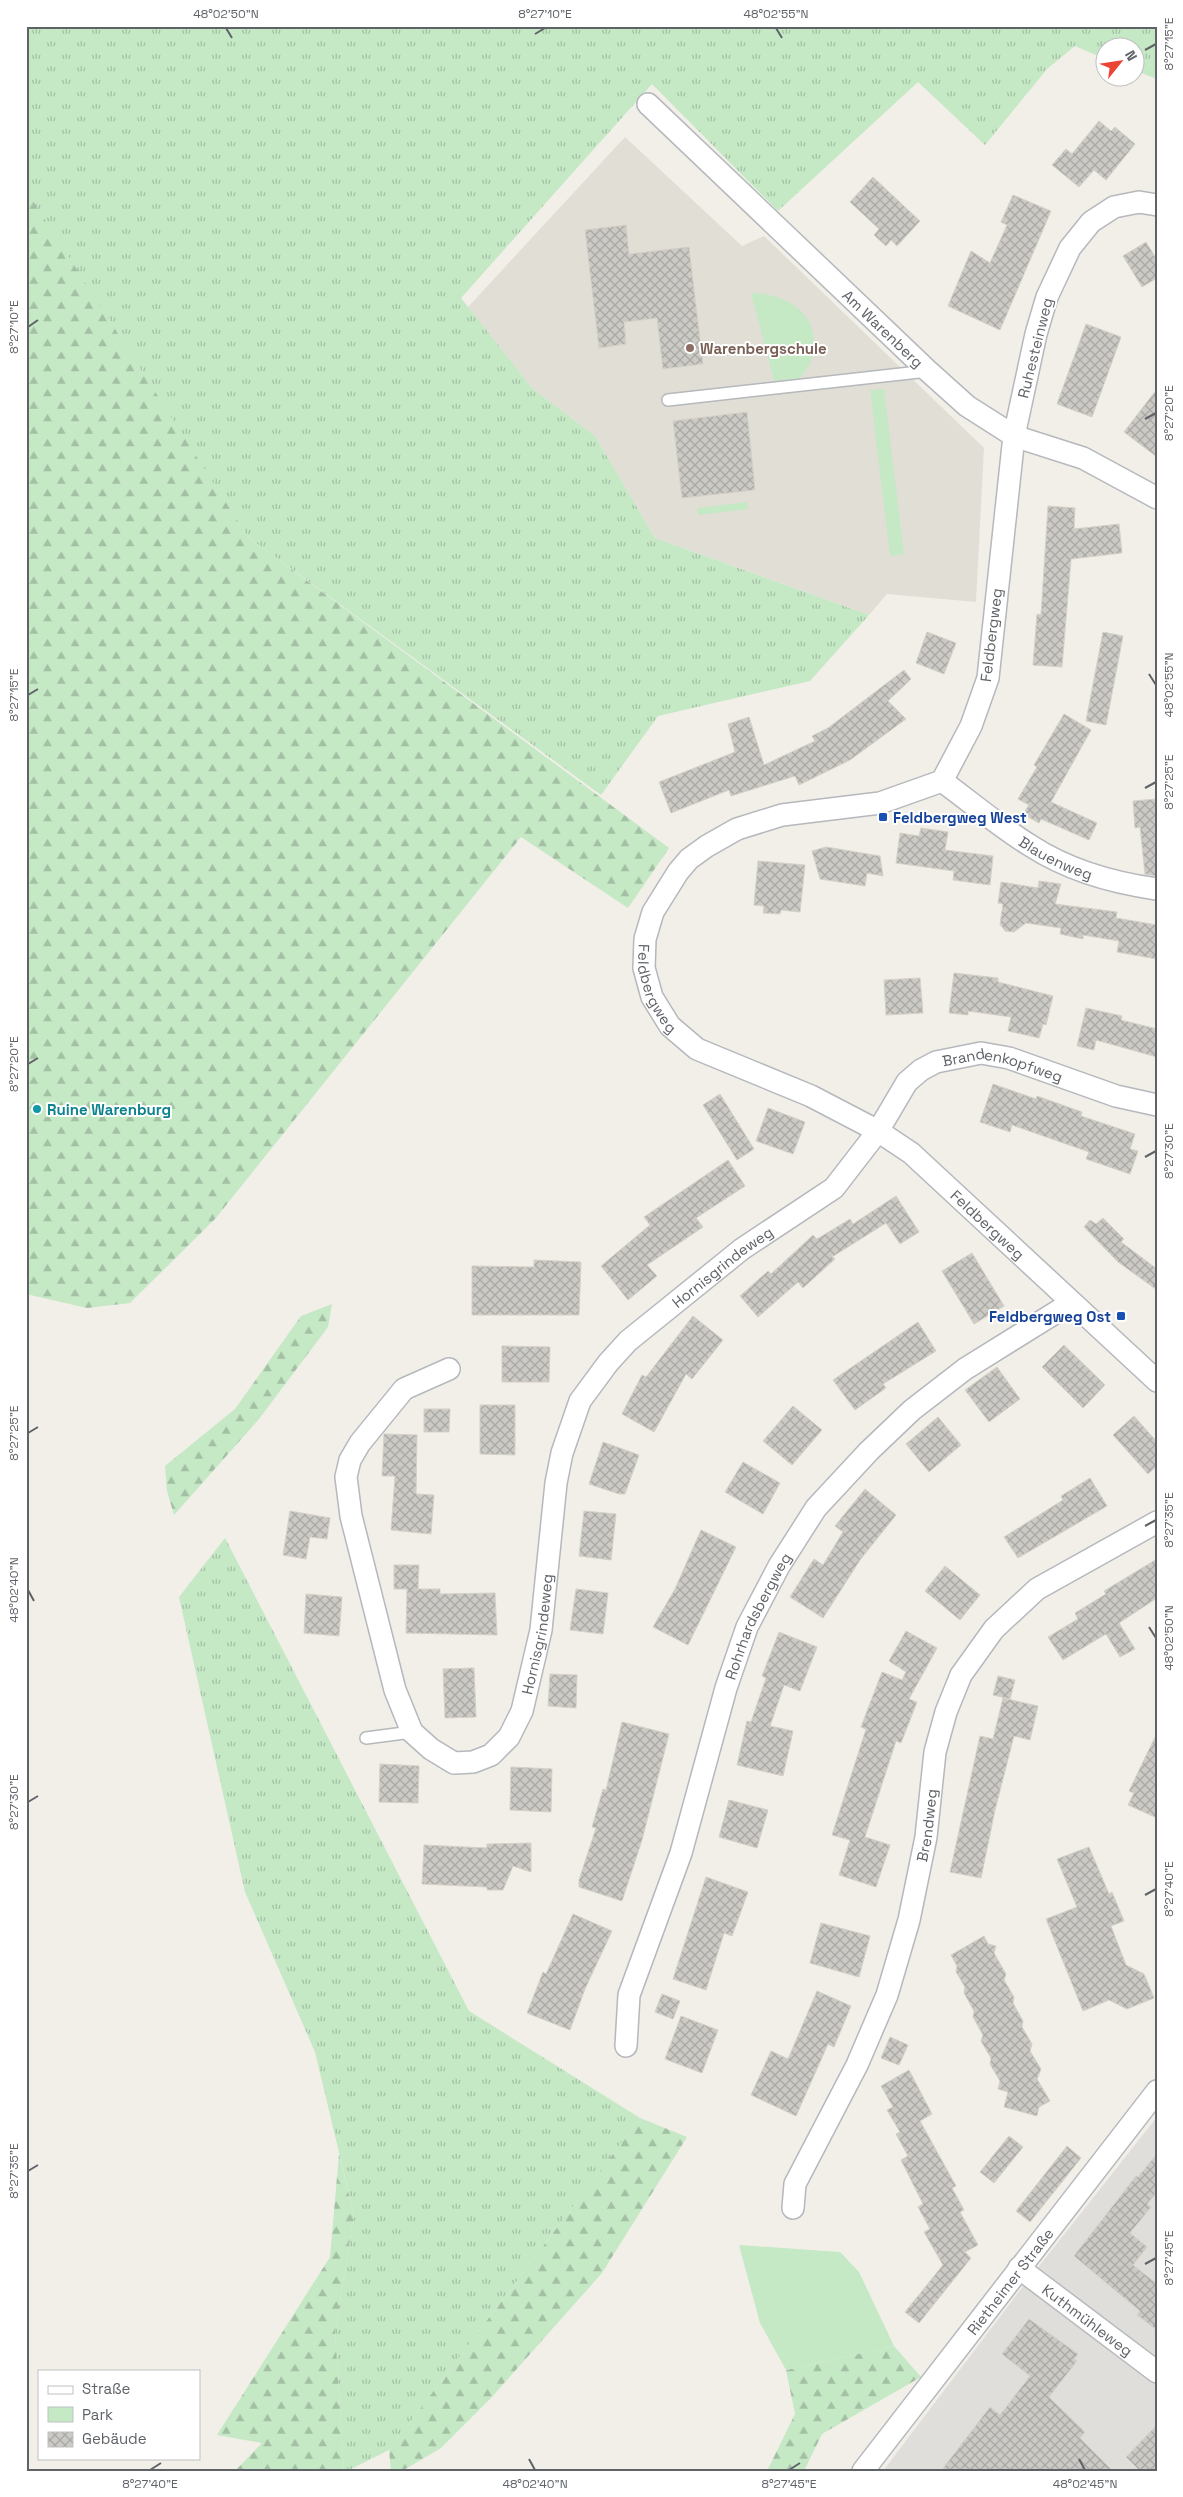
<svg xmlns="http://www.w3.org/2000/svg" width="1183" height="2497" font-family="'Space Grotesk',sans-serif">
<style>
.industrial{fill:#e0deda}
.education{fill:#e1ded6}
.grass{fill:url(#grass-tufts)}
.forest{fill:url(#forest-firs)}
.park{fill:#c5e8c5}
.building{fill:url(#building-cross-hatch);stroke:#d6d1c6}
.lines{fill:none;stroke-linecap:round;stroke-linejoin:round}
.service-casing{stroke:#b5b8bc;stroke-width:14}
.minor-casing{stroke:#b5b8bc;stroke-width:24}
.service{stroke:#fff;stroke-width:11}
.minor{stroke:#fff;stroke-width:21}
.ticks{fill:none;stroke:#5f6368;stroke-width:2}
.education-dot{fill:#8d6e63;stroke:#fff;stroke-width:2}
.transit-dot{fill:#1a4fb4;stroke:#fff;stroke-width:2}
.culture-dot{fill:#0f9aa8;stroke:#fff;stroke-width:2}
.labels{text-anchor:middle;dominant-baseline:central;stroke-width:4;stroke-linejoin:round;paint-order:stroke}
.street-label{font-size:15px;fill:#5f6368;stroke:#fff}
.education-label{font-size:15px;font-weight:bold;fill:#785e54;stroke:#fff;text-anchor:start}
.transit-label{font-size:15px;font-weight:bold;fill:#164399;stroke:#fff;text-anchor:start}
.culture-label{font-size:15px;font-weight:bold;fill:#0d838f;stroke:#fff;text-anchor:start}
.neatline{fill:none;stroke:#5f6368;stroke-width:2}
.ticks-label{font-size:12px;text-anchor:middle;fill:#5f6368}
</style>
<defs>
<pattern id="grass-tufts" width="24" height="20" patternUnits="userSpaceOnUse" patternTransform="scale(1.25)"><rect width="24" height="20" fill="#c5e8c5"/><path d="M3 7l-1-3M5 7V3M7 7l1-3M15 17l-1-3M17 17v-4M19 17l1-3" fill="none" stroke="#a3c0a4"/></pattern>
<pattern id="forest-firs" width="22" height="20" patternUnits="userSpaceOnUse" patternTransform="scale(1.25)"><rect width="22" height="20" fill="#c5e8c5"/><path d="M5 1l3.5 6h-7zM16 11l3.5 6h-7z" fill="#a3c0a4"/></pattern>
<pattern id="building-cross-hatch" width="8" height="8" patternUnits="userSpaceOnUse" patternTransform="scale(1.25)"><rect width="8" height="8" fill="#cccac5"/><path d="M0 0l8 8M0 8l8-8" fill="none" stroke="#a9a8a4"/></pattern>
</defs>
<rect width="100%" height="100%" fill="#f1efe8"/>
<path class="industrial" d="M1157 2117V2471H883L1021 2289Z"/>
<path class="education" d="M625 137 742 246 764 236 984 448 976 602 887 594 869 615 655 538 595 436 532 388 468 307Z"/>
<g class="grass">
<path d="M26 26H1157V79L1136 71V48H1106L1105 59 1075 46 1047 69 985 145 918 82 778 211 652 84 461 298 532 388 595 436 655 538 869 615 810 681 658 716 601 795 248 537 26 194Z"/>
<path d="M225 1538 469 2011 640 2118 389 2450 347 2471H344L335 2332 354 2215 315 2052 245 1892 179 1597Z"/>
</g>
<g class="forest">
<path d="M26 190 248 537 669 848 628 908 521 837 215 1219 130 1303 87 1308 26 1294Z"/>
<path d="M332 1304 328 1327 259 1419 174 1515 167 1491 165 1466 235 1409 301 1316Z"/>
<path d="M640 2118 687 2137 602 2273 490 2399 441 2448 402 2471H391L389 2450Z"/>
<path d="M339 2154 354 2215 335 2332 344 2471H235L262 2443 217 2435 330 2257Z"/>
<path d="M894 2346 921 2377 822 2434 804 2471H767L795 2414 786 2370Z"/>
</g>
<g class="park">
<path d="M751 293C790 293 825 318 811 361 809 367 804 373 800 378L774 381Z"/>
<path d="M884 389 904 554 890 556 870 390Z"/>
<path d="M747 502 748 509 698 515 697 508Z"/>
<path d="M739 2245 840 2252 859 2272 894 2346 786 2370 760 2323Z"/>
</g>
<g class="building">
<path d="M1099 121 1111 131 1115 127 1135 144 1106 180 1094 170 1079 187 1052 165 1066 149 1072 154Z"/>
<path d="M873 177 920 221 897 246 891 240 886 246 874 235 879 229 850 202Z"/>
<path d="M1013 195 1051 211 1000 330 948 306 971 251 990 263 1007 225 1001 222Z"/>
<path d="M626 225 629 254 689 247 703 364 663 369 657 318 624 322 626 344 599 348 585 230Z"/>
<path d="M1146 242 1157 260V278L1142 287 1123 256Z"/>
<path d="M1086 324 1121 337 1092 417 1057 404Z"/>
<path d="M1157 389V457L1124 432Z"/>
<path d="M747 412 755 490 682 498 673 421Z"/>
<path d="M1048 506 1075 508 1074 529 1119 524 1122 553 1071 559 1062 667 1033 665 1037 614 1041 615Z"/>
<path d="M927 632 956 643 944 674 916 663Z"/>
<path d="M1103 632 1123 636 1106 725 1086 721Z"/>
<path d="M904 670 911 679 888 701 906 719 850 760 799 785 795 776 731 796 729 790 671 813 659 782 735 752 728 724 749 717 764 765 815 741 812 736 828 728Z"/>
<path d="M1064 714 1091 730 1051 802 1097 823 1089 840 1041 819 1039 823 1023 814 1029 805 1018 799 1037 767 1034 765Z"/>
<path d="M1157 799V876L1145 874 1140 827 1135 828 1133 801Z"/>
<path d="M921 828 948 832 945 850 993 856 990 885 953 880 954 871 896 863 900 833 919 836Z"/>
<path d="M826 847 880 856 883 876 867 873 865 886 820 879 812 851Z"/>
<path d="M758 861 805 865 800 912 781 910 780 914 763 913 764 906 754 905Z"/>
<path d="M1039 881 1061 884 1055 904 1117 912 1116 918 1157 925V959L1117 952 1119 941 1083 935V939L1060 934 1061 928 1026 923 1014 932 1005 931 1000 924 1003 904 998 903 1001 882 1038 888Z"/>
<path d="M954 973 998 978V982L1053 996 1046 1025 1043 1024 1039 1038 1008 1031 1011 1017 968 1011V1015L949 1013Z"/>
<path d="M920 978 923 1013 886 1015 884 980Z"/>
<path d="M1086 1008 1122 1016 1121 1020 1157 1029V1057L1096 1040 1094 1050 1077 1046Z"/>
<path d="M993 1084 1036 1099 1037 1096 1082 1112 1081 1116 1135 1134 1130 1149 1138 1151 1130 1174 1086 1159 1089 1152 1012 1125 1010 1132 980 1122Z"/>
<path d="M720 1094 754 1149 737 1160 703 1105Z"/>
<path d="M768 1108 805 1122 793 1154 756 1141Z"/>
<path d="M728 1160 745 1186 696 1218 703 1227 647 1265 657 1276 628 1300 601 1266 650 1225 644 1217Z"/>
<path d="M896 1196 919 1232 900 1244 886 1223 832 1257 835 1259 803 1288 798 1282 758 1317 740 1296 768 1271 771 1274 813 1235 817 1239 850 1219 853 1224Z"/>
<path d="M1103 1218 1124 1239 1121 1242 1157 1269V1290L1118 1262 1084 1227 1090 1220 1096 1224Z"/>
<path d="M972 1253 1004 1306 974 1324 942 1271Z"/>
<path d="M534 1260 581 1262 579 1315H472V1266L534 1267Z"/>
<path d="M693 1316 723 1340 692 1379 686 1374 654 1432 622 1414 642 1375 646 1377Z"/>
<path d="M918 1322 936 1351 883 1384 886 1388 855 1410 833 1380Z"/>
<path d="M1064 1345 1105 1385 1083 1408 1042 1367Z"/>
<path d="M502 1346 550 1347 549 1382H502Z"/>
<path d="M997 1367 1020 1399 989 1422 965 1390Z"/>
<path d="M480 1405H515V1455L480 1454Z"/>
<path d="M793 1406 822 1430 792 1465 763 1441Z"/>
<path d="M424 1409H450L449 1432H424Z"/>
<path d="M1134 1416 1157 1442V1466L1148 1474 1113 1435Z"/>
<path d="M938 1417 961 1445 929 1472 906 1444Z"/>
<path d="M384 1434 417 1435 416 1494 434 1495 431 1534 391 1530 395 1476H382Z"/>
<path d="M603 1442 639 1455 625 1494H619L589 1484Z"/>
<path d="M743 1462 780 1483 763 1514 725 1492Z"/>
<path d="M1090 1478 1107 1506 1018 1558 1004 1537 1063 1500 1061 1496Z"/>
<path d="M865 1489 896 1515 860 1560 823 1618 790 1597 814 1559 823 1565 843 1532 835 1526Z"/>
<path d="M290 1511 330 1518 327 1539 310 1537 306 1559 283 1555Z"/>
<path d="M584 1511 616 1514 611 1560 579 1556Z"/>
<path d="M701 1530 736 1547 688 1645 653 1627 675 1589Z"/>
<path d="M1157 1559V1598L1119 1623 1135 1649 1120 1657 1106 1634 1063 1660 1048 1637 1078 1619 1075 1613 1106 1594 1104 1591Z"/>
<path d="M394 1565H419L418 1589H440V1594L495 1593 497 1635 406 1633 407 1589H394Z"/>
<path d="M945 1566 980 1595 960 1620 925 1591Z"/>
<path d="M576 1589 608 1593 603 1634 570 1630Z"/>
<path d="M306 1594 342 1597 339 1636 304 1633Z"/>
<path d="M906 1631 937 1648 909 1699 917 1702 901 1743 896 1741 865 1837 890 1845 876 1887 839 1875 850 1840 832 1835 866 1729 861 1727 882 1672 902 1680 906 1672 889 1661Z"/>
<path d="M779 1632 817 1647 800 1691 784 1685 770 1726 793 1731 783 1776 737 1765 747 1721 751 1722 766 1678 762 1676Z"/>
<path d="M474 1668 476 1717 445 1718 443 1669Z"/>
<path d="M550 1674 577 1675 576 1708 548 1706Z"/>
<path d="M998 1676 1015 1680 1010 1699 993 1695Z"/>
<path d="M1003 1698 1038 1706 1030 1740 1014 1736 995 1810 981 1878 950 1872 980 1736 993 1739Z"/>
<path d="M622 1722 669 1734 642 1840 622 1901 579 1887V1880L596 1828 592 1827 603 1789 606 1790Z"/>
<path d="M1157 1733V1818L1128 1805 1134 1793 1129 1791Z"/>
<path d="M380 1764 419 1766 418 1803 379 1802Z"/>
<path d="M511 1767 552 1769 551 1812 510 1810Z"/>
<path d="M729 1800 768 1810 757 1848 719 1837Z"/>
<path d="M531 1843V1872L513 1866 503 1890H487V1887L422 1884 424 1845 487 1848V1844Z"/>
<path d="M1089 1847 1109 1894 1112 1892 1124 1921 1111 1926 1126 1965 1144 1974 1154 1998 1127 2009 1109 2000 1083 2011 1046 1919 1077 1907 1057 1859Z"/>
<path d="M706 1877 748 1892 732 1936 724 1933 706 1990 673 1979Z"/>
<path d="M573 1914 612 1931 585 1989 570 2030 527 2013 543 1972 546 1974Z"/>
<path d="M821 1923 870 1936 859 1977 810 1963Z"/>
<path d="M984 1936 988 1944 996 1946 994 1953 1006 1974 1004 1980 1014 1997 1013 2003 1023 2021 1022 2027 1032 2044 1030 2051 1041 2069 1037 2079 1050 2101 1039 2107 1037 2116 1004 2107 1008 2092 998 2089 1000 2081 990 2064 991 2058 981 2041 983 2035 973 2017 974 2011 964 1993 965 1987 956 1972 957 1966 951 1955Z"/>
<path d="M817 1991 851 2006 834 2047 828 2044 796 2116 751 2095 771 2051 788 2059Z"/>
<path d="M662 1994 680 2001 673 2019 655 2012Z"/>
<path d="M681 2016 718 2030 702 2073 665 2059Z"/>
<path d="M890 2037 908 2045 899 2065 881 2058Z"/>
<path d="M909 2070 932 2114 920 2121 956 2186 952 2188 964 2210 960 2212 978 2245 965 2252 971 2258 919 2323 905 2312 943 2265 924 2232 930 2229 918 2207 923 2204 901 2160 908 2156 896 2134 900 2132 887 2110 893 2107 881 2086Z"/>
<path d="M1009 2136 1023 2147 994 2183 980 2172Z"/>
<path d="M1067 2146 1081 2158 1030 2222 1016 2211Z"/>
<path d="M1157 2154V2192L1147 2204 1151 2207 1130 2233 1147 2247 1133 2265 1157 2284V2330L1137 2315 1140 2311 1074 2256 1136 2176 1138 2177Z"/>
<path d="M1029 2319 1078 2354 1074 2359 1077 2361 1049 2397 1085 2432 1080 2438 1113 2471H941L990 2407 1000 2415 1030 2376 1002 2354Z"/>
<path d="M1157 2425V2471H1140L1126 2457Z"/>
</g>
<g class="lines">
<g class="service-casing">
<g id="service">
<path d="M668 400 928 371"/>
<path d="M366 1738 412 1732"/>
</g>
</g>
<g class="minor-casing">
<g id="minor">
<path id="s1" d="M648 104 928 371 967 406 1014 436 1083 458 1157 498"/>
<path id="s2" d="M1157 205 1139 202 1114 207 1091 222 1070 248 1047 297 1036 334 1014 436 988 678 971 726 942 781 880 803 782 815 737 829 707 846 689 859 678 872 653 912 645 939 644 968 652 997 670 1026 697 1049 811 1096 878 1131 911 1153 1157 1381"/>
<path id="s3" d="M942 781C972 803 1000 827 1031 846 1068 870 1114 883 1157 889"/>
<path id="s4" d="M449 1369 404 1389 360 1443 350 1460 346 1477 351 1516 395 1690 412 1732 431 1749 454 1763 473 1762 491 1755 509 1737 522 1711 541 1630 556 1483 562 1453 580 1401 608 1363 628 1341 742 1249 834 1188 878 1131 907 1082 921 1070 936 1062 981 1053 1009 1058 1116 1096 1157 1105"/>
<path id="s5" d="M626 2046 629 1995 681 1853 726 1688 747 1627 779 1566 816 1508 869 1451 912 1410 965 1369 1071 1303"/>
<path id="s6" d="M793 2208 795 2184 857 2065 887 1995 909 1920 926 1837 935 1752 946 1712 961 1675 994 1629 1037 1589 1157 1522"/>
<path id="s7" d="M1019 2268 1157 2372"/>
<path id="s8" d="M863 2471 1157 2091"/>
</g>
</g>
<use href="#service" class="service"/>
<use href="#minor" class="minor"/>
</g>
<path class="ticks" d="M226 28 232 38M776 28 782 38M535 34 545 28M1145 50 1156 44M28 327 38 320M1145 419 1156 413M1149 674 1156 685M28 695 38 689M1145 788 1156 782M28 1064 38 1058M1145 1157 1156 1151M28 1433 38 1427M1145 1526 1156 1520M28 1590 34 1601M1149 1627 1156 1638M28 1802 38 1796M1145 1895 1156 1889M28 2171 38 2165M1145 2264 1156 2258M529 2459 535 2470M1079 2459 1085 2470M150 2470 161 2463M789 2470 800 2463"/>
<circle class="education-dot" cx="690" cy="348" r="5"/>
<g class="transit-dot">
<rect x="878" y="812" width="10" height="10" rx="2.5"/>
<rect x="1116" y="1311" width="10" height="10" rx="2.5"/>
</g>
<circle class="culture-dot" cx="37" cy="1109" r="5"/>
<g class="labels">
<g class="street-label">
<text stroke="none"><textPath href="#s1" startOffset="325">Am Warenberg</textPath></text>
<text transform="translate(1035 348) rotate(-76)">Ruhesteinweg</text>
<text transform="translate(991 635) rotate(-83)">Feldbergweg</text>
<text stroke="none"><textPath href="#s3" startOffset="138">Blauenweg</textPath></text>
<text stroke="none"><textPath href="#s2" startOffset="1071">Feldbergweg</textPath></text>
<text stroke="none"><textPath href="#s4" startOffset="1449">Brandenkopfweg</textPath></text>
<text stroke="none"><textPath href="#s2" startOffset="1491">Feldbergweg</textPath></text>
<text stroke="none"><textPath href="#s4" startOffset="1079">Hornisgrindeweg</textPath></text>
<text stroke="none"><textPath href="#s5" startOffset="452">Rohrhardsbergweg</textPath></text>
<text stroke="none"><textPath href="#s4" startOffset="644">Hornisgrindeweg</textPath></text>
<text stroke="none"><textPath href="#s6" startOffset="409">Brendweg</textPath></text>
<text stroke="none"><textPath href="#s8" startOffset="240">Rietheimer Straße</textPath></text>
<text stroke="none"><textPath href="#s7" startOffset="86">Kuthmühleweg</textPath></text>
</g>
<g class="education-label">
<text x="700" y="348">Warenbergschule</text>
</g>
<g class="transit-label">
<text x="893" y="817">Feldbergweg West</text>
<text x="1111" y="1316" text-anchor="end">Feldbergweg Ost</text>
</g>
<g class="culture-label">
<text x="47" y="1109">Ruine Warenburg</text>
</g>
</g>
<rect width="1183" height="2497" fill="none" stroke="#ffffff" stroke-width="55"/>
<rect x="38" y="2370" width="162" height="90" fill="#ffffff" stroke="#bfc1c3"/>
<rect x="48" y="2386" width="25" height="8" fill="#ffffff" stroke="#bfc1c3"/>
<text x="82" y="2394" font-size="15" fill="#5f6368">Straße</text>
<rect x="48" y="2407" width="25" height="15" fill="#c5e8c5" stroke="#bfc1c3"/>
<text x="82" y="2420" font-size="15" fill="#5f6368">Park</text>
<rect x="48" y="2432" width="25" height="15" fill="url(#building-cross-hatch)" stroke="#bfc1c3"/>
<text x="82" y="2444" font-size="15" fill="#5f6368">Gebäude</text>
<g transform="translate(1120 62) rotate(60)"><circle r="24" fill="#ffffff" stroke="#bfc1c3"/>
<path d="M0-4L9 19L0 12L-9 19Z" fill="#eb4434"/>
<text y="-8" font-size="14" font-weight="bold" text-anchor="middle" fill="#5f6368">N</text>
</g>
<rect x="28" y="28" width="1128" height="2442" class="neatline"/>
<g class="ticks-label">
<text x="226" y="18">48°02'50"N</text>
<text x="545" y="18">8°27'10"E</text>
<text x="776" y="18">48°02'55"N</text>
<text transform="translate(1169 44) rotate(-90)" y="4">8°27'15"E</text>
<text transform="translate(14 327) rotate(-90)" y="4">8°27'10"E</text>
<text transform="translate(1169 413) rotate(-90)" y="4">8°27'20"E</text>
<text transform="translate(1169 685) rotate(-90)" y="4">48°02'55"N</text>
<text transform="translate(14 695) rotate(-90)" y="4">8°27'15"E</text>
<text transform="translate(1169 782) rotate(-90)" y="4">8°27'25"E</text>
<text transform="translate(14 1064) rotate(-90)" y="4">8°27'20"E</text>
<text transform="translate(1169 1151) rotate(-90)" y="4">8°27'30"E</text>
<text transform="translate(14 1433) rotate(-90)" y="4">8°27'25"E</text>
<text transform="translate(1169 1520) rotate(-90)" y="4">8°27'35"E</text>
<text transform="translate(14 1590) rotate(-90)" y="4">48°02'40"N</text>
<text transform="translate(1169 1638) rotate(-90)" y="4">48°02'50"N</text>
<text transform="translate(14 1802) rotate(-90)" y="4">8°27'30"E</text>
<text transform="translate(1169 1889) rotate(-90)" y="4">8°27'40"E</text>
<text transform="translate(14 2171) rotate(-90)" y="4">8°27'35"E</text>
<text transform="translate(1169 2258) rotate(-90)" y="4">8°27'45"E</text>
<text x="150" y="2488">8°27'40"E</text>
<text x="535" y="2488">48°02'40"N</text>
<text x="789" y="2488">8°27'45"E</text>
<text x="1085" y="2488">48°02'45"N</text>
</g>
</svg>
